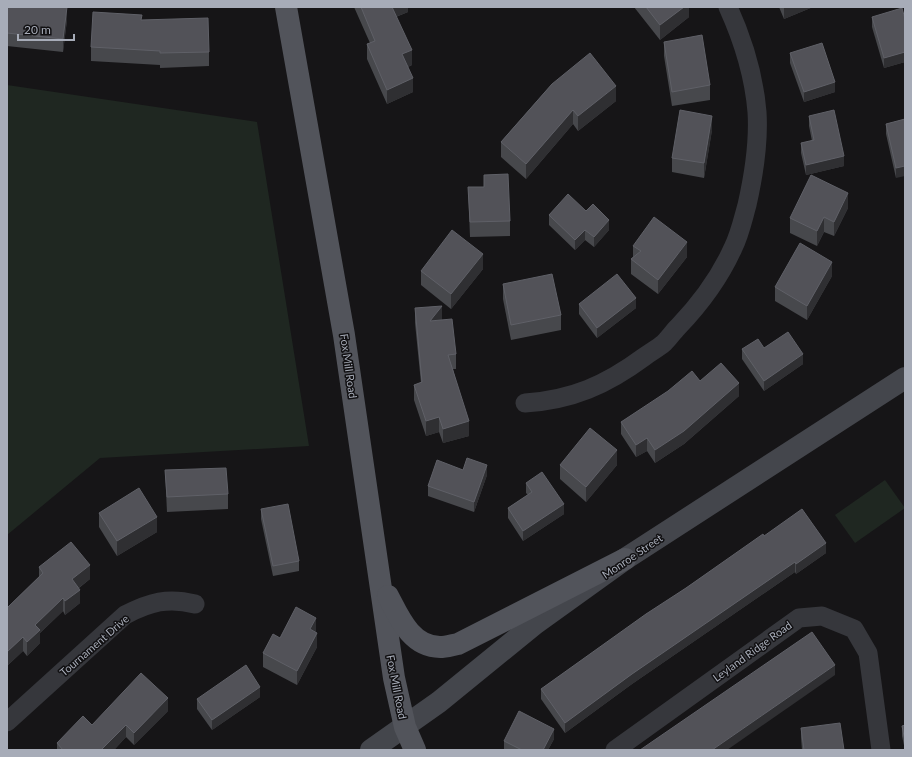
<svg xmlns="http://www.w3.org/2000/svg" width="912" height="757" font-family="Lato,sans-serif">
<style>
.green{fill:#1f2721}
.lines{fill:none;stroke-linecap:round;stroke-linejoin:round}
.street{stroke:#36373c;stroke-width:19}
.secondary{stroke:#44464c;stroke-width:22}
.primary{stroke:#52545b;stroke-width:22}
.wall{fill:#47484c}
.shaded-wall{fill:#2f2f32}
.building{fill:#525258;stroke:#5f6067}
.labels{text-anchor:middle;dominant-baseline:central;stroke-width:3;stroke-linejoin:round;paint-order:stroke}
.street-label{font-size:11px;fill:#a7acb8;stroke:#111012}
</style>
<rect width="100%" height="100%" fill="#161517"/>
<g class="green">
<path d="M7 85 257 122 309 446 100 458 7 535Z"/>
<path d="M885 480 905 508 855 543 835 515Z"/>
</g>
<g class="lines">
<g class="street">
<path d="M525 403C572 400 606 385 644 357 651 352 658 348 664 343 669 338 673 332 678 327 700 304 720 277 733 248 740 234 743 219 747 205 754 174 759 143 757 112 754 75 743 40 728 7"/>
<path d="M7 722 125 615C150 602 168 597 195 604"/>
<path d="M615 750 799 618 822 616 854 629 868 653 881 750"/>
</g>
<path class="secondary" d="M371 750 439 702 536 623 625 559 905 378"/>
<g class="primary">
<path d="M286 7 344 335 394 678 405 727 415 750"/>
<path d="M388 596C399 617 411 647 440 647 446 647 452 645 458 644L625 559"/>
</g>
</g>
<g class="wall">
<path d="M7 7 67 20 63 52 7 46Z"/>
<path d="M354 7H408V12L396 17 412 65 408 67 413 92 387 104 367 59V44L370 43Z"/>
<path d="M634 7H689V17L660 40Z"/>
<path d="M779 7H813L784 19Z"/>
<path d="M872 17 905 19V62L884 68 872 27Z"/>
<path d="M142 20 209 52V66L160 68V65L91 61V47Z"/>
<path d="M664 42 710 85V100L672 106 664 56Z"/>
<path d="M790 53 835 92 804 102 790 63Z"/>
<path d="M552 84 616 101 578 131 573 124 526 179 501 157V142Z"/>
<path d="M809 116 844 166 806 175 801 153V143L812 141 809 126Z"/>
<path d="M905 119 896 178 886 134V124Z"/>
<path d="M712 130 704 178 672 172V158Z"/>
<path d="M484 175 510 221V236L470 237 468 187H484Z"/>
<path d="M848 208 834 236 824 232 817 246 790 233V218Z"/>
<path d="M586 211 609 230 594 247 585 240 575 250 549 225V215Z"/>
<path d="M633 246 687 257 658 294 631 274V259L633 257Z"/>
<path d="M904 247H905V260L904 257Z"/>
<path d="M483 269 451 309 421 285V271Z"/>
<path d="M832 276 807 320 775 301V287Z"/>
<path d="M503 284 561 315V330L511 340 503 299Z"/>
<path d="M579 304 636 308 597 338 579 314Z"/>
<path d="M415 308 442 320 456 354V369H453L469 436 443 443 439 432 426 436 414 400V385L421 383 415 323Z"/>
<path d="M764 348 803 364 764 391 742 359V349Z"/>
<path d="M700 381 739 396 684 444 655 463 647 451 636 457 621 434V422Z"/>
<path d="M560 465H617L586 502 560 479Z"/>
<path d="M165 470 228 494V509L167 512Z"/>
<path d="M487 475 474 512 428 496V486Z"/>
<path d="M526 483 564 514 523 541 508 518V508L528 495 526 493Z"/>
<path d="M261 509 299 561V571L273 576 261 519Z"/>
<path d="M99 513 157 532 117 556 99 527Z"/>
<path d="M764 536 826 553 796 574 795 572 632 684 565 733 541 699V689L686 588Z"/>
<path d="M39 567 90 579 79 588 80 603 65 615 63 611 40 633V643L27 656 23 651 7 666V608L39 577Z"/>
<path d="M316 632 317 647 297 685 263 667V653L280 638Z"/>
<path d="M260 697 212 730 197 709V699Z"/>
<path d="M168 711 134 745 126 737 114 750H57V743L92 725Z"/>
<path d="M905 725V750L902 736V726Z"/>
<path d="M801 728 844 750H802L801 738Z"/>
<path d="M554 739 548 750H504V741Z"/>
</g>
<g class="shaded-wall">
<path d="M67 7V20L63 52V39Z"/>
<path d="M390 7H408V12L390 19Z"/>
<path d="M684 7H689V17L660 40V25Z"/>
<path d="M784 7H813L784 19Z"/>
<path d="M412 50V65L402 69V54Z"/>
<path d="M905 52V62L884 68V58Z"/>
<path d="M413 78V92L387 104V90Z"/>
<path d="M835 82V92L804 102V92Z"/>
<path d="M616 86V101L578 131V116Z"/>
<path d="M573 110V124L526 179V164Z"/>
<path d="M712 116V130L704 178V163Z"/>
<path d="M844 156V166L806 175V165Z"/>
<path d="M905 166V176L896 178V168Z"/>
<path d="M848 193V208L834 236V222Z"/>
<path d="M824 217V232L817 246V231Z"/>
<path d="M609 220V230L594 247V237Z"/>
<path d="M585 230V240L575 250V240Z"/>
<path d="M687 242V257L658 294V280Z"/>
<path d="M483 254V269L451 309V294Z"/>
<path d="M832 262V276L807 320V306Z"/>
<path d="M636 298V308L597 338V328Z"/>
<path d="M442 306V321H430Z"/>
<path d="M803 354V364L764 391V381Z"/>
<path d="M739 383V396L684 444 655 463V450Z"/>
<path d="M439 417V432L426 436V421Z"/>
<path d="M469 421V436L443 443V429Z"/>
<path d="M647 438V451L636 457V445Z"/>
<path d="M617 450V465L586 502V487Z"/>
<path d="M487 465V475L474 512V502Z"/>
<path d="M564 504V514L523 541V531Z"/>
<path d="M157 517V532L117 556V541Z"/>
<path d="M826 543V553L796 574V564Z"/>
<path d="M795 562V572L632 684 565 733V723L632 674Z"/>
<path d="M90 565V579L72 593V579Z"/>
<path d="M80 590V603L65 615V601Z"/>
<path d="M63 598V611L40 633V643L27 656V642L35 625Z"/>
<path d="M316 618V632L310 629Z"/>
<path d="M317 633V647L297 685V671Z"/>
<path d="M23 637V651L7 666V652Z"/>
<path d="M835 665V675L727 750H712Z"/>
<path d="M260 687V697L212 730V720Z"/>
<path d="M168 698V711L134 745V733Z"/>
<path d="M126 725V737L114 750H101Z"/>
<path d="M554 729V739L548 750H543Z"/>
</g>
<g class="building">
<path d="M7 7H67L63 39 7 33Z"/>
<path d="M361 7H392L412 50 402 54 413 78 387 90 367 44 375 41Z"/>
<path d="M646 7H684L660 25Z"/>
<path d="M902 8 905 19V52L884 58 872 17Z"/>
<path d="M93 12 142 15 141 20 208 18 209 52 160 53V51L91 47Z"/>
<path d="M702 35 710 85 672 92 664 42Z"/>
<path d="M822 43 835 82 804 92 790 53Z"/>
<path d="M590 53 616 86 578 116 573 110 526 164 501 142 552 84Z"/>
<path d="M680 110 712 116 704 163 672 158Z"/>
<path d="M834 110 844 156 806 165 801 143 814 140 809 116Z"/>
<path d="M905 119V166L896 168 886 124Z"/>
<path d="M508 174 510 221 470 222 468 187H484V175Z"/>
<path d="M811 175 848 193 834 222 824 217 817 231 790 218Z"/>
<path d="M568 194 586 211 593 204 609 220 594 237 585 230 575 240 549 215Z"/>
<path d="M654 217 687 242 658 280 631 259 641 251 633 246Z"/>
<path d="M452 230 483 254 451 294 421 271Z"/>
<path d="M800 243 832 262 807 306 775 287Z"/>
<path d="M552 274 561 315 511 325 503 284Z"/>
<path d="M617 274 636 298 597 328 579 304Z"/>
<path d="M442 306 430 321 452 319 456 354 448 355 469 421 443 429 439 417 426 421 414 385 422 382 415 308Z"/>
<path d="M788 332 803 354 764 381 742 349 758 339 764 348Z"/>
<path d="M721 363 739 383 684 431 655 450 647 438 636 445 621 422 668 391 692 371 700 381Z"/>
<path d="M590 428 617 450 586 487 560 465Z"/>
<path d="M467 458 487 465 474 502 428 486 437 460 463 470Z"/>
<path d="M226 468 228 494 167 497 165 470Z"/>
<path d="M542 472 564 504 523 531 508 508 532 492 526 483Z"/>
<path d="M139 488 157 517 117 541 99 513Z"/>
<path d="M288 504 299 561 273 566 261 509Z"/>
<path d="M802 509 826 543 796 564 795 562 632 674 565 723 541 689 646 614 686 588 763 534 764 536Z"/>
<path d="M71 542 90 565 72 579 80 590 65 601 63 598 35 625 40 630 27 642 23 637 7 652V608L43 573 39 567Z"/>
<path d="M296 607 316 618 310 629 317 633 297 671 263 653 273 634 280 638Z"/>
<path d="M812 632 835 665 712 750H640Z"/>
<path d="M246 665 260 687 212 720 197 699Z"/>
<path d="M141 673 168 698 134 733 126 725 101 750H63L57 743 83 716 92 725Z"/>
<path d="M519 711 554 729 543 750H522L504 741Z"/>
<path d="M840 723 844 750H804L801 728Z"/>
<path d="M905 725V741L902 726Z"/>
</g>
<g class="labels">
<g class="street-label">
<text transform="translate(349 366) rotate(82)">Fox Mill Road</text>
<text transform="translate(632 556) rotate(-34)">Monroe Street</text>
<text transform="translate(94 645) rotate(-41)">Tournament Drive</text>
<text transform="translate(752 651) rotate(-36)">Leyland Ridge Road</text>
<text transform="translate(397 687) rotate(79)">Fox Mill Road</text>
</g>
</g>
<rect width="912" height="757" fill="none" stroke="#a7acb8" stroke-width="16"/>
<path d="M18 34v6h56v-6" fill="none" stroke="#a7acb8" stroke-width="2"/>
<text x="24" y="34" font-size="12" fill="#a7acb8" stroke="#111012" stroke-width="3" paint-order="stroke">20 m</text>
</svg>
